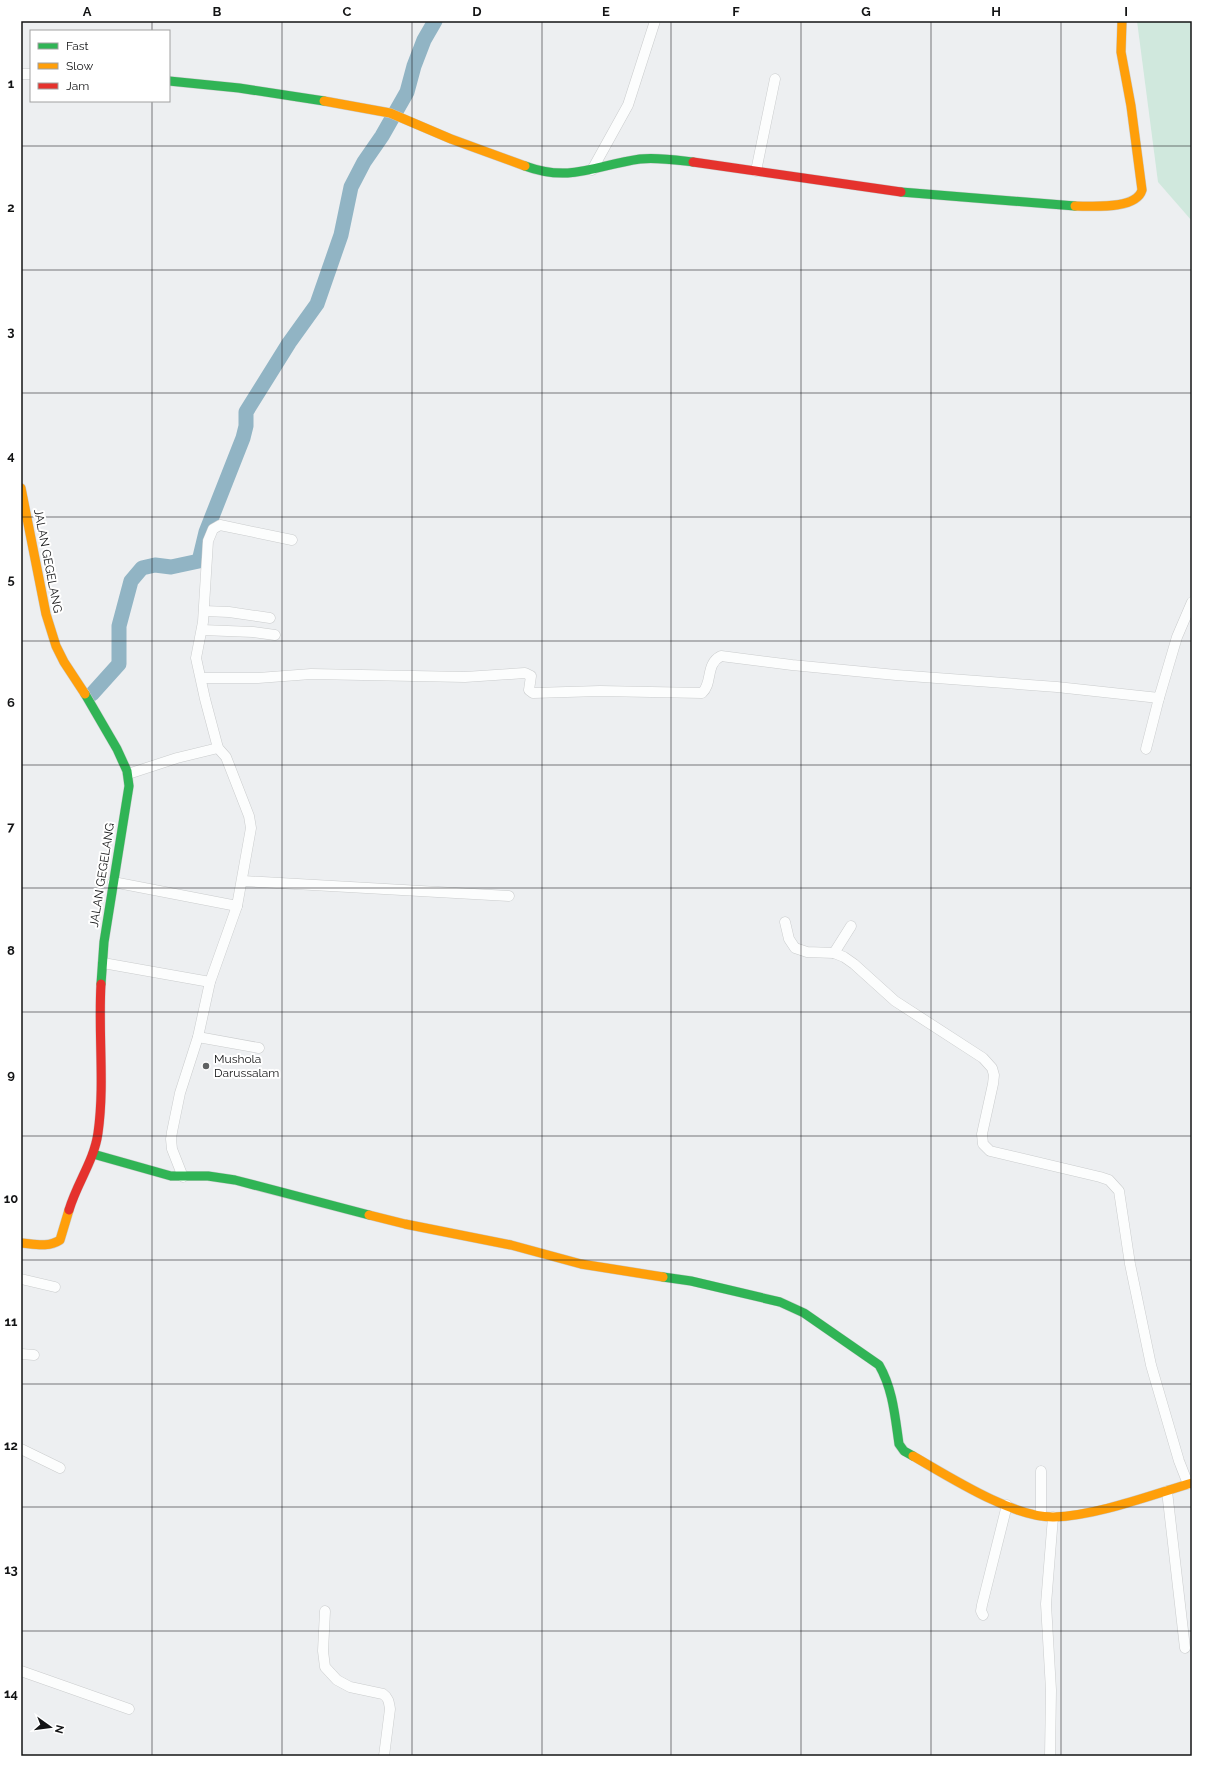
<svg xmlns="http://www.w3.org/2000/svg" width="1213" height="1777" font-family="Raleway,sans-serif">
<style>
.green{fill:#d0e8dd}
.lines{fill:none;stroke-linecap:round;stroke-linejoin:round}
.river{stroke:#91b4c4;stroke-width:15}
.street-casing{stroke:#cacccd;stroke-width:11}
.fast-casing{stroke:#cacccd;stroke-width:10}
.slow-casing{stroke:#cacccd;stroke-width:10}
.jam-casing{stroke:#cacccd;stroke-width:10}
.street{stroke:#fcfdfd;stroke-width:10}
.fast{stroke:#30b455;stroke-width:9}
.slow{stroke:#ff9f0a;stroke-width:9}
.jam{stroke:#e5322d;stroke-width:9}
.grid{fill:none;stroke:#131415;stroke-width:1;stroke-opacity:0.55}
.poi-dot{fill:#5f6162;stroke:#fff;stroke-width:1.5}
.labels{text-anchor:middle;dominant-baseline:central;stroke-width:4;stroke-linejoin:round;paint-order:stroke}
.street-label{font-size:12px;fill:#131415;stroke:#fff}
.poi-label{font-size:12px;fill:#131415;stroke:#fff;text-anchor:start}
.neatline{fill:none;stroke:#131415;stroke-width:1.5}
.grid-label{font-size:13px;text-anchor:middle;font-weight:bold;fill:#131415}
</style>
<rect width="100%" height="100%" fill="#edeff1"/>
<path class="green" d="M1137 21H1192V221L1158 182Z"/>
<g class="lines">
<path class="river" d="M92 694 119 664V626L131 581 142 568 155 565 171 567 199 561 206 532 243 438 246 426V412L289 343 317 304 341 235 351 187 364 162 382 136 407 92 414 66 424 40 435 21"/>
<g class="street-casing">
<g id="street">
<path d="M21 74H31"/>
<path d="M592 170 628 105 655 21"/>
<path d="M756 171 775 79"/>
<path d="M204 611 229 612 270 618"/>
<path d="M202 630 253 632 275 635"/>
<path d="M201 678H258L311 674 465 677 525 673 531 676 529 690 533 693 600 691 702 693C713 683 705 664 721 656L792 665 896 675 1057 687 1159 698 1177 637 1192 602"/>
<path d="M1146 749 1159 698"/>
<path d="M128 774 177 758 218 748"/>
<path d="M243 881 509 896"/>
<path d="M113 882 237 906"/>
<path d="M785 922 789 939 795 948 807 952 834 953 844 957 854 964 895 1001 983 1058 992 1068 994 1075 993 1084 982 1134 983 1144 990 1151 1100 1177 1109 1180 1119 1191 1130 1264 1151 1365 1179 1461 1188 1484"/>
<path d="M834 953 851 926"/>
<path d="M103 963 210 982"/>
<path d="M198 1037 259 1048"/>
<path d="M183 1177 172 1149 171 1139 172 1132 180 1093 198 1037 210 982 237 906 251 828 249 816 226 757 218 748 205 699 196 658 203 622 208 541 213 529 220 525 292 540"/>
<path d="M21 1279 55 1287"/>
<path d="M21 1354 34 1355"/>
<path d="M21 1449 60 1468"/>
<path d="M1041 1471V1515"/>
<path d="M1167 1491 1185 1648"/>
<path d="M325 1611 323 1651 325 1667 337 1680 350 1687 383 1694C389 1698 389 1703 390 1709L384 1756"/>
<path d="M983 1615 981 1611 982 1605 1007 1505"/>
<path d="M21 1671 129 1709"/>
<path d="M1050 1756 1051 1690 1046 1604 1053 1517"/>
</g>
</g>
<g class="fast-casing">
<g id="fast">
<path d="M169 81 239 88 324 101"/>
<path d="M525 166C571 183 596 165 640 159 657 157 676 160 693 162"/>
<path d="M901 192 1075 206"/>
<path d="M85 694 117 749 127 771 129 786 104 942 101 984"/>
<path d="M93 1154 171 1176H208L235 1180 369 1215"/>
<path d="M663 1277 691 1281 780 1302 804 1313 879 1365C893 1389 895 1417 899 1444L904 1451 913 1456"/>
</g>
</g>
<g class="slow-casing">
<g id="slow">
<path d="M324 101 390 113 451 139 525 166"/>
<path d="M1075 206C1092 206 1136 210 1142 190L1131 106 1121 52 1122 21"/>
<path d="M21 488 46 614 56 646 64 662 85 694"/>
<path d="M369 1215 405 1224 511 1245 581 1264 663 1277"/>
<path d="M21 1243C34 1244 48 1248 60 1240L69 1210"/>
<path d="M913 1456C948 1476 1013 1518 1054 1517 1096 1516 1151 1495 1192 1483"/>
</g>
</g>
<g class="jam-casing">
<g id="jam">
<path d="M693 162 901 192"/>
<path d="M69 1210C77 1183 94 1161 98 1133 105 1084 98 1034 101 984"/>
</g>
</g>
<use href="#street" class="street"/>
<use href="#fast" class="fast"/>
<use href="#slow" class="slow"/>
<use href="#jam" class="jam"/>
</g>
<path class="grid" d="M152 21V31M282 21V1756M412 21V1756M542 21V1756M671 21V1756M801 21V1756M931 21V1756M1061 21V1756M152 101V1756M21 146H1192M21 270H1192M21 393H1192M21 517H1192M21 641H1192M21 765H1192M21 888H1192M21 1012H1192M21 1136H1192M21 1260H1192M21 1384H1192M21 1507H1192M21 1631H1192"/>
<circle class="poi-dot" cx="206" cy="1066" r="4"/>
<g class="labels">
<g class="street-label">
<text transform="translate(48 561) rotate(79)">JALAN GEGELANG</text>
<text transform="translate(102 875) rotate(-81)">JALAN GEGELANG</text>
</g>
<g class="poi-label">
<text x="214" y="1059">Mushola<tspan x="214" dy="14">Darussalam</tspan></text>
</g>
</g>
<rect width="1213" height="1777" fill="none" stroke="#ffffff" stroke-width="44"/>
<rect x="30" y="30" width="140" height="72" fill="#ffffff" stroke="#a1a1a1"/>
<rect x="38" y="43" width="20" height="6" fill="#30b455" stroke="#a1a1a1"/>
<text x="66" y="50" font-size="12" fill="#131415">Fast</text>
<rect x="38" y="63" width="20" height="6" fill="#ff9f0a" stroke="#a1a1a1"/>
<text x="66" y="70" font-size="12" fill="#131415">Slow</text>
<rect x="38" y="83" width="20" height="6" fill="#e5322d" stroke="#a1a1a1"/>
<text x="66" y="90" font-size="12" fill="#131415">Jam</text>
<g transform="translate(50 1727) rotate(104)" stroke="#ffffff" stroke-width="3" paint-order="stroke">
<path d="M0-3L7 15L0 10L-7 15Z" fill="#131415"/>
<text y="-6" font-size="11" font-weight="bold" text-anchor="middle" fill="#131415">N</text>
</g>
<rect x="22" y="22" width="1169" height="1733" class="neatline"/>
<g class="grid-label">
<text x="87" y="16">A</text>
<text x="217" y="16">B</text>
<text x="347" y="16">C</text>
<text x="477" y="16">D</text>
<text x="606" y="16">E</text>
<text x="736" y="16">F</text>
<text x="866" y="16">G</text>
<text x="996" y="16">H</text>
<text x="1126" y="16">I</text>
<text x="11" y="88">1</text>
<text x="11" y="212">2</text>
<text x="11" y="336">3</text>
<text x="11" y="460">4</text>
<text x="11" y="584">5</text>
<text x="11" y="707">6</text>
<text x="11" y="831">7</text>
<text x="11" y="955">8</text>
<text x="11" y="1079">9</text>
<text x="11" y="1203">10</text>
<text x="11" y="1326">11</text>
<text x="11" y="1450">12</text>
<text x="11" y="1574">13</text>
<text x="11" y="1698">14</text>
</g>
</svg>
